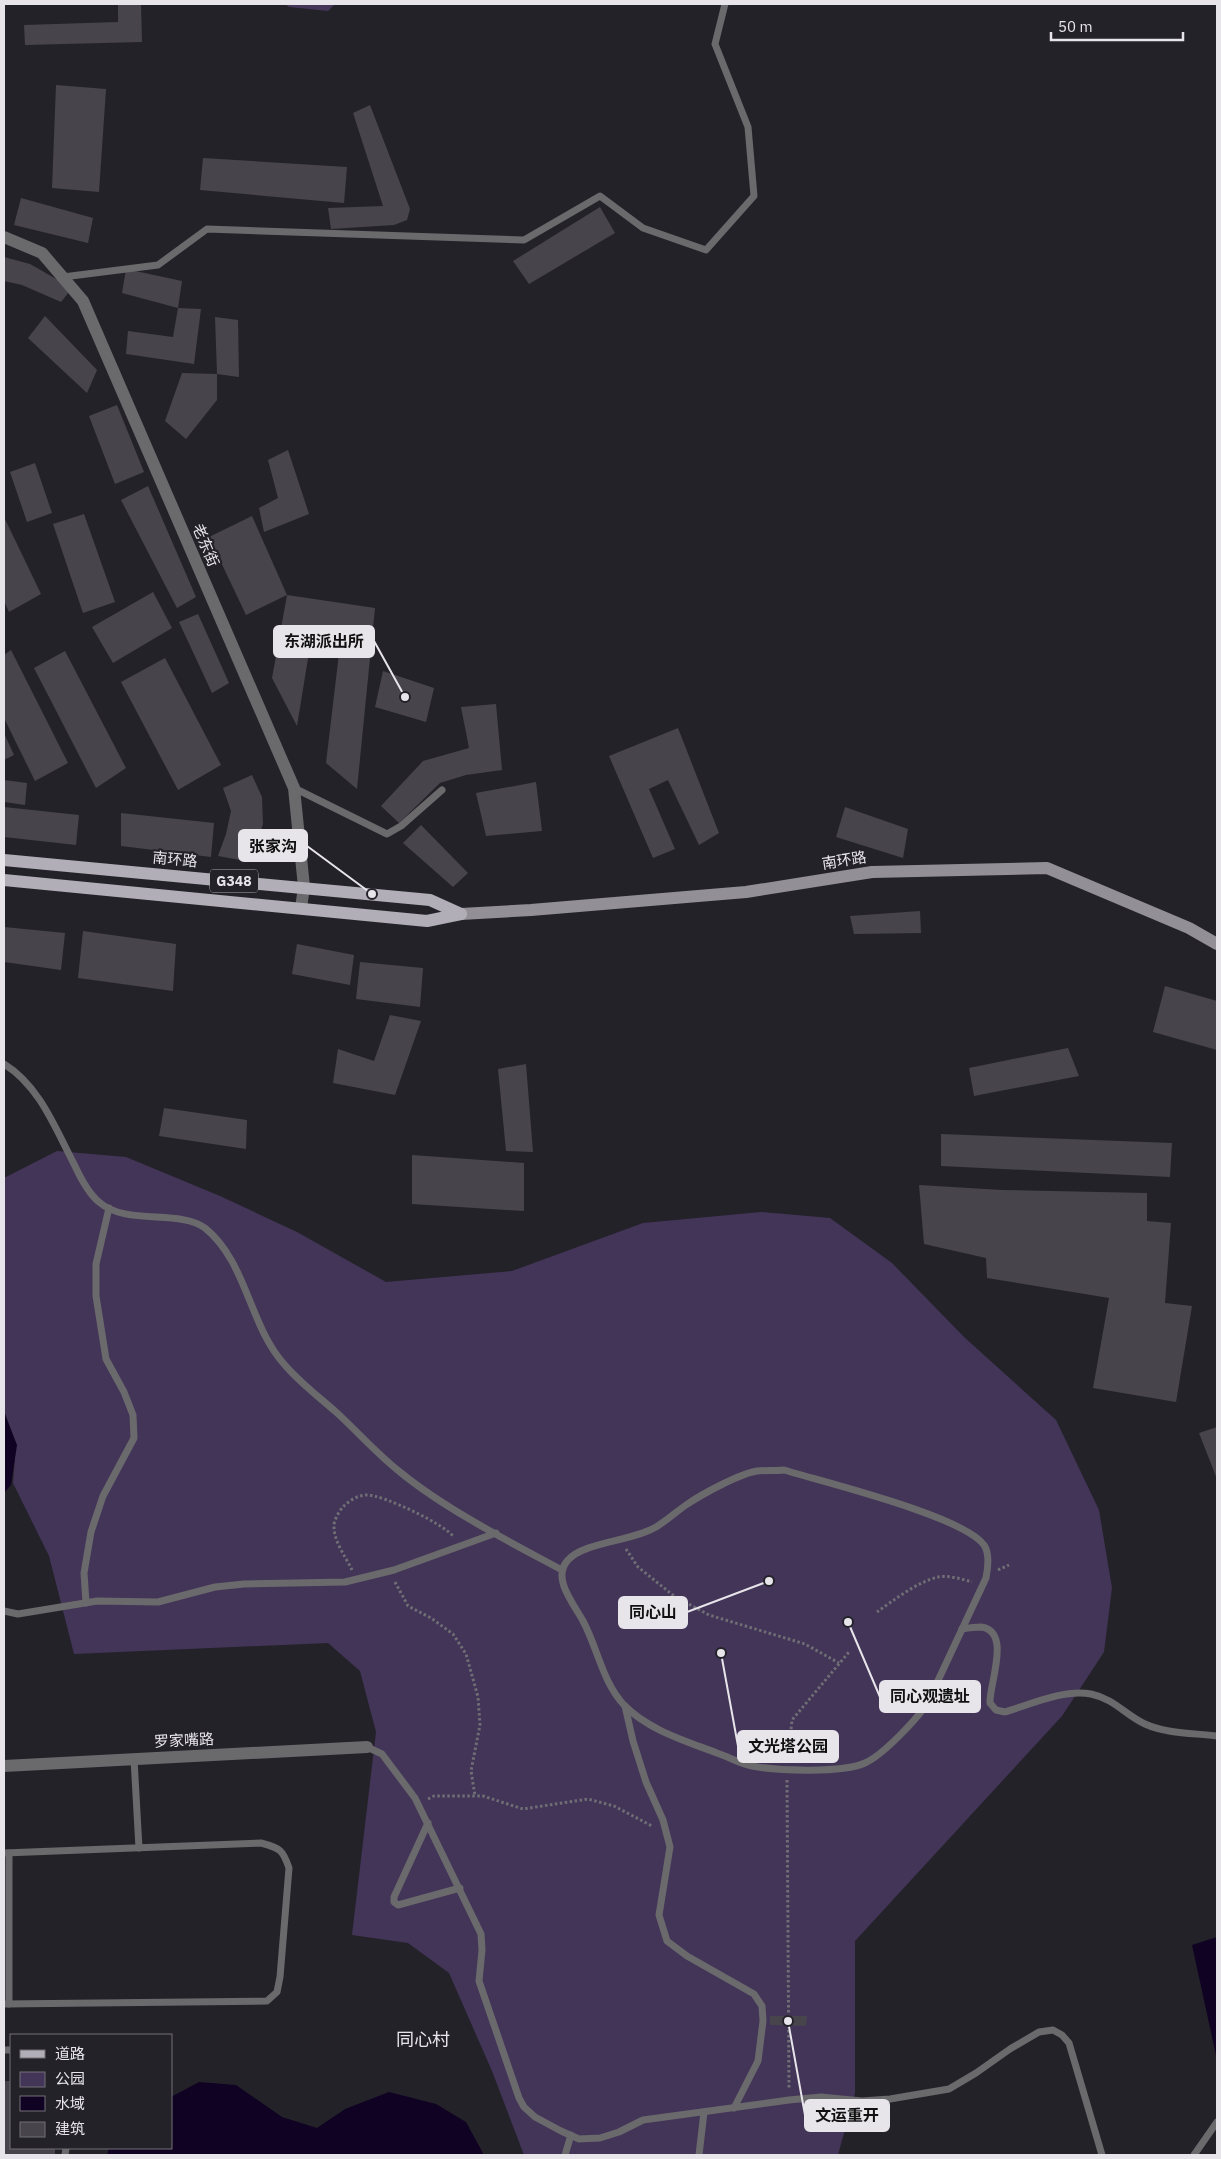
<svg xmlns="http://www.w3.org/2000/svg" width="1221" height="2159" font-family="'IBM Plex Sans','Noto Sans SC',sans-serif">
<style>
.green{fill:#423558}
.water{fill:#100222}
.building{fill:#47444c}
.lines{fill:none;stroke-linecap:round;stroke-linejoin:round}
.path{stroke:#706e75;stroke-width:3;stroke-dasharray:2.5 2.5;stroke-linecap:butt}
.service{stroke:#6a696c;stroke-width:7}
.minor{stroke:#6a696c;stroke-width:12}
.secondary{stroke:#929096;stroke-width:12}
.primary{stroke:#b1aeb7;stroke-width:12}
.labels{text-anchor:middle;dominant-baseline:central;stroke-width:4.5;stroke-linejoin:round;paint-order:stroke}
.shield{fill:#242229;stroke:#acaab0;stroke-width:1}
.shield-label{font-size:14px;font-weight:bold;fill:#e7e5ea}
.street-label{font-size:15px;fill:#e7e5ea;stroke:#242229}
.quarter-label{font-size:18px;fill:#e7e5ea;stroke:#242229}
.leader{fill:none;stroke:#e7e5ea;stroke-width:2}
.callout-dot{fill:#e7e5ea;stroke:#242229;stroke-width:2}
.callout{fill:#e7e5ea;stroke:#e7e5ea;stroke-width:2}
.callout-label{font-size:16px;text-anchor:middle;font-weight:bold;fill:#111}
</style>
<rect width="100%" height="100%" fill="#242229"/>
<g class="green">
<path d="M285 4H335L328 11 289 7Z"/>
<path d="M57 1151 126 1157 220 1196 297 1232 386 1282 512 1271 643 1223 761 1212 830 1218 892 1263 964 1337 1056 1420 1099 1510 1112 1588 1104 1652 1062 1716 855 1941V2093L838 2155H524L492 2071 449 1973 408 1943 352 1935 376 1732 360 1671 328 1643 74 1654 49 1556 13 1483 16 1444 4 1410V1178Z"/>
</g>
<g class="water">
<path d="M4 1412 17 1445 11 1485 4 1493Z"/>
<path d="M1217 1937V2060L1192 1945Z"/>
<path d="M199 2082 236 2085 282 2117 317 2128 345 2109 389 2092 436 2104 466 2122 484 2155H107L109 2148H171V2097Z"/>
</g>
<g class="building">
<path d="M118 4H141L142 42 25 45 24 25 118 22Z"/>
<path d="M56 85 106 89 99 192 52 188Z"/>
<path d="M370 105 410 209 407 220 394 225 331 229 328 208 383 206 353 113Z"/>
<path d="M203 158 347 167 344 203 200 190Z"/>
<path d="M21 198 93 218 88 243 14 225Z"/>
<path d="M600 207 615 233 529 284 513 261Z"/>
<path d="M4 257 30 264 72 288 61 302 22 285 4 281Z"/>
<path d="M126 269 182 281 178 308 122 293Z"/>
<path d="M178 308 201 309 194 364 126 354 128 331 173 337Z"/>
<path d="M45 316 97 370 87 393 28 338Z"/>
<path d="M215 317 238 320 239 377 217 374V400L186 439 165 421 182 373 217 374Z"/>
<path d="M117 405 144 472 115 484 89 416Z"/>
<path d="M288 450 309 514 264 532 259 508 278 498 268 460Z"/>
<path d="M35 463 52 513 27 522 10 472Z"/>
<path d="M148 486 196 597 177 608 121 500Z"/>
<path d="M84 514 115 602 83 613 53 524Z"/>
<path d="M252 516 287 595 246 615 209 537Z"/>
<path d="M4 517 41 594 9 612 4 601Z"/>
<path d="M153 592 172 628 113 663 92 627Z"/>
<path d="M287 595 375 608 357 789 326 763 340 645 311 640 297 726 272 678Z"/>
<path d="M198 614 229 683 212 693 179 622Z"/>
<path d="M11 650 68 763 35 781 4 718V655Z"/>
<path d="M65 651 126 768 96 788 34 668Z"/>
<path d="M165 658 221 765 178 790 121 682Z"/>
<path d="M383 671 434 688 426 722 375 707Z"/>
<path d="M496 704 502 770 466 775 440 783 399 823 381 806 423 761 469 748 461 707Z"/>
<path d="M678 728 719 833 699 845 668 780 649 789 675 849 653 858 609 756Z"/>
<path d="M4 733 14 755 4 760Z"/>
<path d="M252 775 262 797 263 824 251 862 218 856 226 834 231 811 223 788Z"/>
<path d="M4 780 27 783 25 805 4 802Z"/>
<path d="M536 782 542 831 486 836 476 793Z"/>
<path d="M4 807 79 815 76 845 4 837Z"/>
<path d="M845 807 908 829 903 858 836 837Z"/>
<path d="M121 813 214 823 211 857 121 846Z"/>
<path d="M421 825 468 873 453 887 403 843Z"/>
<path d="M920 911 921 933 854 934 850 916Z"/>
<path d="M4 927 65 933 61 970 4 962Z"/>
<path d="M83 931 176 944 173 991 78 978Z"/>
<path d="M297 944 354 955 350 985 292 974Z"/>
<path d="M360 962 423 968 420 1007 356 999Z"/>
<path d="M1165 986 1217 1001V1050L1153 1032Z"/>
<path d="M390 1015 421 1021 395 1095 333 1083 338 1049 374 1061Z"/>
<path d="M1068 1048 1079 1076 974 1096 969 1068Z"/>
<path d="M526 1064 533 1152 506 1151 498 1069Z"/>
<path d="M164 1108 247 1120 246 1149 159 1136Z"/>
<path d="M941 1134 1172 1143 1170 1177 941 1166Z"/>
<path d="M412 1155 524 1163V1211L412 1204Z"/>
<path d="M919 1185 1002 1190 1147 1193V1221L1171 1223 1165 1303 1192 1306 1176 1402 1093 1388 1109 1298 987 1278 986 1258 924 1244Z"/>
<path d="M1217 1427V1479L1199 1433Z"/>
<path d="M770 2016H807L806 2026 770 2025Z"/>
<path d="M4 2081H11V2148H55V2155H4Z"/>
</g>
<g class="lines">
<g class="path">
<path d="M626 1549 638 1567 674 1596 709 1615 805 1644 839 1663"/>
<path d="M352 1570C346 1557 334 1542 334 1527 333 1522 339 1511 343 1507 349 1501 357 1495 367 1495 383 1495 442 1523 453 1536"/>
<path d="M998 1570 1009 1565"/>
<path d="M395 1582 408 1606 431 1618 453 1634 466 1654 478 1697 480 1725 471 1771 475 1796"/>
<path d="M877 1612C894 1600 917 1582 938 1577 948 1575 962 1579 972 1582"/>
<path d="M788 1759 792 1720 849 1652"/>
<path d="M787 1780 789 2089"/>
<path d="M428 1799 434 1796H483L523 1809 588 1799 614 1806 652 1826"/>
</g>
<g class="service">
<path d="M63 277 158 265 207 229 524 240 600 196 643 228 706 250 754 196 748 127 715 44 725 4"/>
<path d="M294 788 387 834 401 826 442 790"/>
<path d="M4 1064C40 1086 56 1130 75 1166 81 1179 88 1193 99 1202 126 1226 179 1209 205 1228 247 1262 249 1325 284 1364 299 1382 319 1397 336 1412 358 1432 377 1454 400 1472 445 1509 510 1542 562 1570"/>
<path d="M784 1470C823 1482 963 1516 984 1545 990 1554 988 1568 986 1578L927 1704C915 1721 883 1755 865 1763 843 1773 777 1771 752 1766 741 1764 729 1757 717 1753 686 1741 648 1730 624 1705 602 1681 598 1649 583 1621 574 1604 551 1578 568 1560 584 1542 633 1541 656 1527 666 1521 676 1512 686 1505 702 1494 739 1474 757 1471 766 1470 775 1471 784 1470Z"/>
<path d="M86 1603 84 1573 91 1532 103 1496 134 1438 133 1415 124 1392 106 1359 96 1296V1264L109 1208"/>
<path d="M4 1611 18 1614 97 1601 158 1602 215 1587 244 1584 345 1582 394 1570 496 1533"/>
<path d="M962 1629C968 1628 975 1627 981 1627 1012 1631 989 1684 990 1703L996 1710 1005 1712C1031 1704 1064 1689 1091 1694 1115 1699 1125 1715 1145 1724 1167 1734 1194 1733 1217 1736"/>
<path d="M625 1706 633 1741 646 1782 663 1820 670 1847 659 1915 667 1941 687 1956 754 1994 762 2006 763 2021 758 2061 734 2108"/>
<path d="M367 1747 382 1754 415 1798 481 1934 482 1950 479 1981 519 2098 524 2107 535 2117 561 2131 579 2139 600 2138 619 2132 643 2120 789 2100 821 2097 862 2101 890 2099 949 2089 976 2073 1010 2049 1039 2032 1053 2030 1062 2035 1069 2043 1102 2155"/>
<path d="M134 1759 139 1848"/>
<path d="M428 1823 394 1897V1902L398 1905 460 1888"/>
<path d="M4 1853 261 1843C280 1848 283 1850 289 1868L280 1977 277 1992 267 2001 4 2004"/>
<path d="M9 1853V2004"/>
<path d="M4 2050H11"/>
<path d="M65 2155 66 2148"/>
<path d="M565 2155 571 2135"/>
<path d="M699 2155 704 2112"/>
<path d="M1194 2155 1217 2122"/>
</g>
<g class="minor">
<path d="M4 237 42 253 83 301 294 788 304 887 301 908"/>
<path d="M4 1766 367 1747"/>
</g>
<path class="secondary" d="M461 914 531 910 746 892 872 872 1047 868 1189 928 1217 944"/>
<g class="primary">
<path d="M4 860 430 900 461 914"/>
<path d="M4 880 427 921 461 914"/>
</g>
</g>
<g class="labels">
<rect class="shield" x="210" y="869.5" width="48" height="23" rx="4"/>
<g class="shield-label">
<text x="234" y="881">G348</text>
</g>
<g class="street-label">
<text transform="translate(206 545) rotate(67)">老东街</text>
<text transform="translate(175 859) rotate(5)">南环路</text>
<text transform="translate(844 860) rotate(-9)">南环路</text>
<text transform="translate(184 1740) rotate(-3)">罗家嘴路</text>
</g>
<g class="quarter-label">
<text x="423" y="2039">同心村</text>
</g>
</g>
<path class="leader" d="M405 697L374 641M372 894L307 846M769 1581L687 1612M848 1622L880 1697M721 1653L738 1746M788 2021L805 2115"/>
<g class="callout-dot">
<circle cx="405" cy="697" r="5"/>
<circle cx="372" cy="894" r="5"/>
<circle cx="769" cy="1581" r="5"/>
<circle cx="848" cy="1622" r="5"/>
<circle cx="721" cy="1653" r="5"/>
<circle cx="788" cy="2021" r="5"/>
</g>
<g class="callout">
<rect x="274" y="626" width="100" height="31" rx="5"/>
<rect x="239" y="830" width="68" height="31" rx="5"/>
<rect x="619" y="1597" width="68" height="31" rx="5"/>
<rect x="880" y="1681" width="100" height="31" rx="5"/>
<rect x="738" y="1731" width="100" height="31" rx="5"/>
<rect x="805" y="2100" width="84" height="31" rx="5"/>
</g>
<g class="callout-label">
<text x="324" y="647">东湖派出所</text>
<text x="273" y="852">张家沟</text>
<text x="653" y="1618">同心山</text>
<text x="930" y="1702">同心观遗址</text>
<text x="788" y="1752">文光塔公园</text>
<text x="847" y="2121">文运重开</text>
</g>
<rect width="1221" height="2159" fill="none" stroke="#e7e5ea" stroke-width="10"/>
<rect x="10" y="2034" width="162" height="115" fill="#242229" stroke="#727076"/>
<rect x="20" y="2050" width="25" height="8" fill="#b1aeb7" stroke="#727076"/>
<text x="55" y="2059" font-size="15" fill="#e7e5ea">道路</text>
<rect x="20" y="2072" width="25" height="15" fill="#423558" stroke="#727076"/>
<text x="55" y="2084" font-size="15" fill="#e7e5ea">公园</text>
<rect x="20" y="2096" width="25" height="15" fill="#100222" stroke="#727076"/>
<text x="55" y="2109" font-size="15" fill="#e7e5ea">水域</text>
<rect x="20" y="2122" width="25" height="15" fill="#47444c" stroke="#727076"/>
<text x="55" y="2134" font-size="15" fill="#e7e5ea">建筑</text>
<path d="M1051 32v8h132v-8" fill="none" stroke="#e7e5ea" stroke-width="2.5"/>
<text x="1058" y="32" font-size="15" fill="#e7e5ea" stroke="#242229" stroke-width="4" paint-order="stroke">50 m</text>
</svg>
